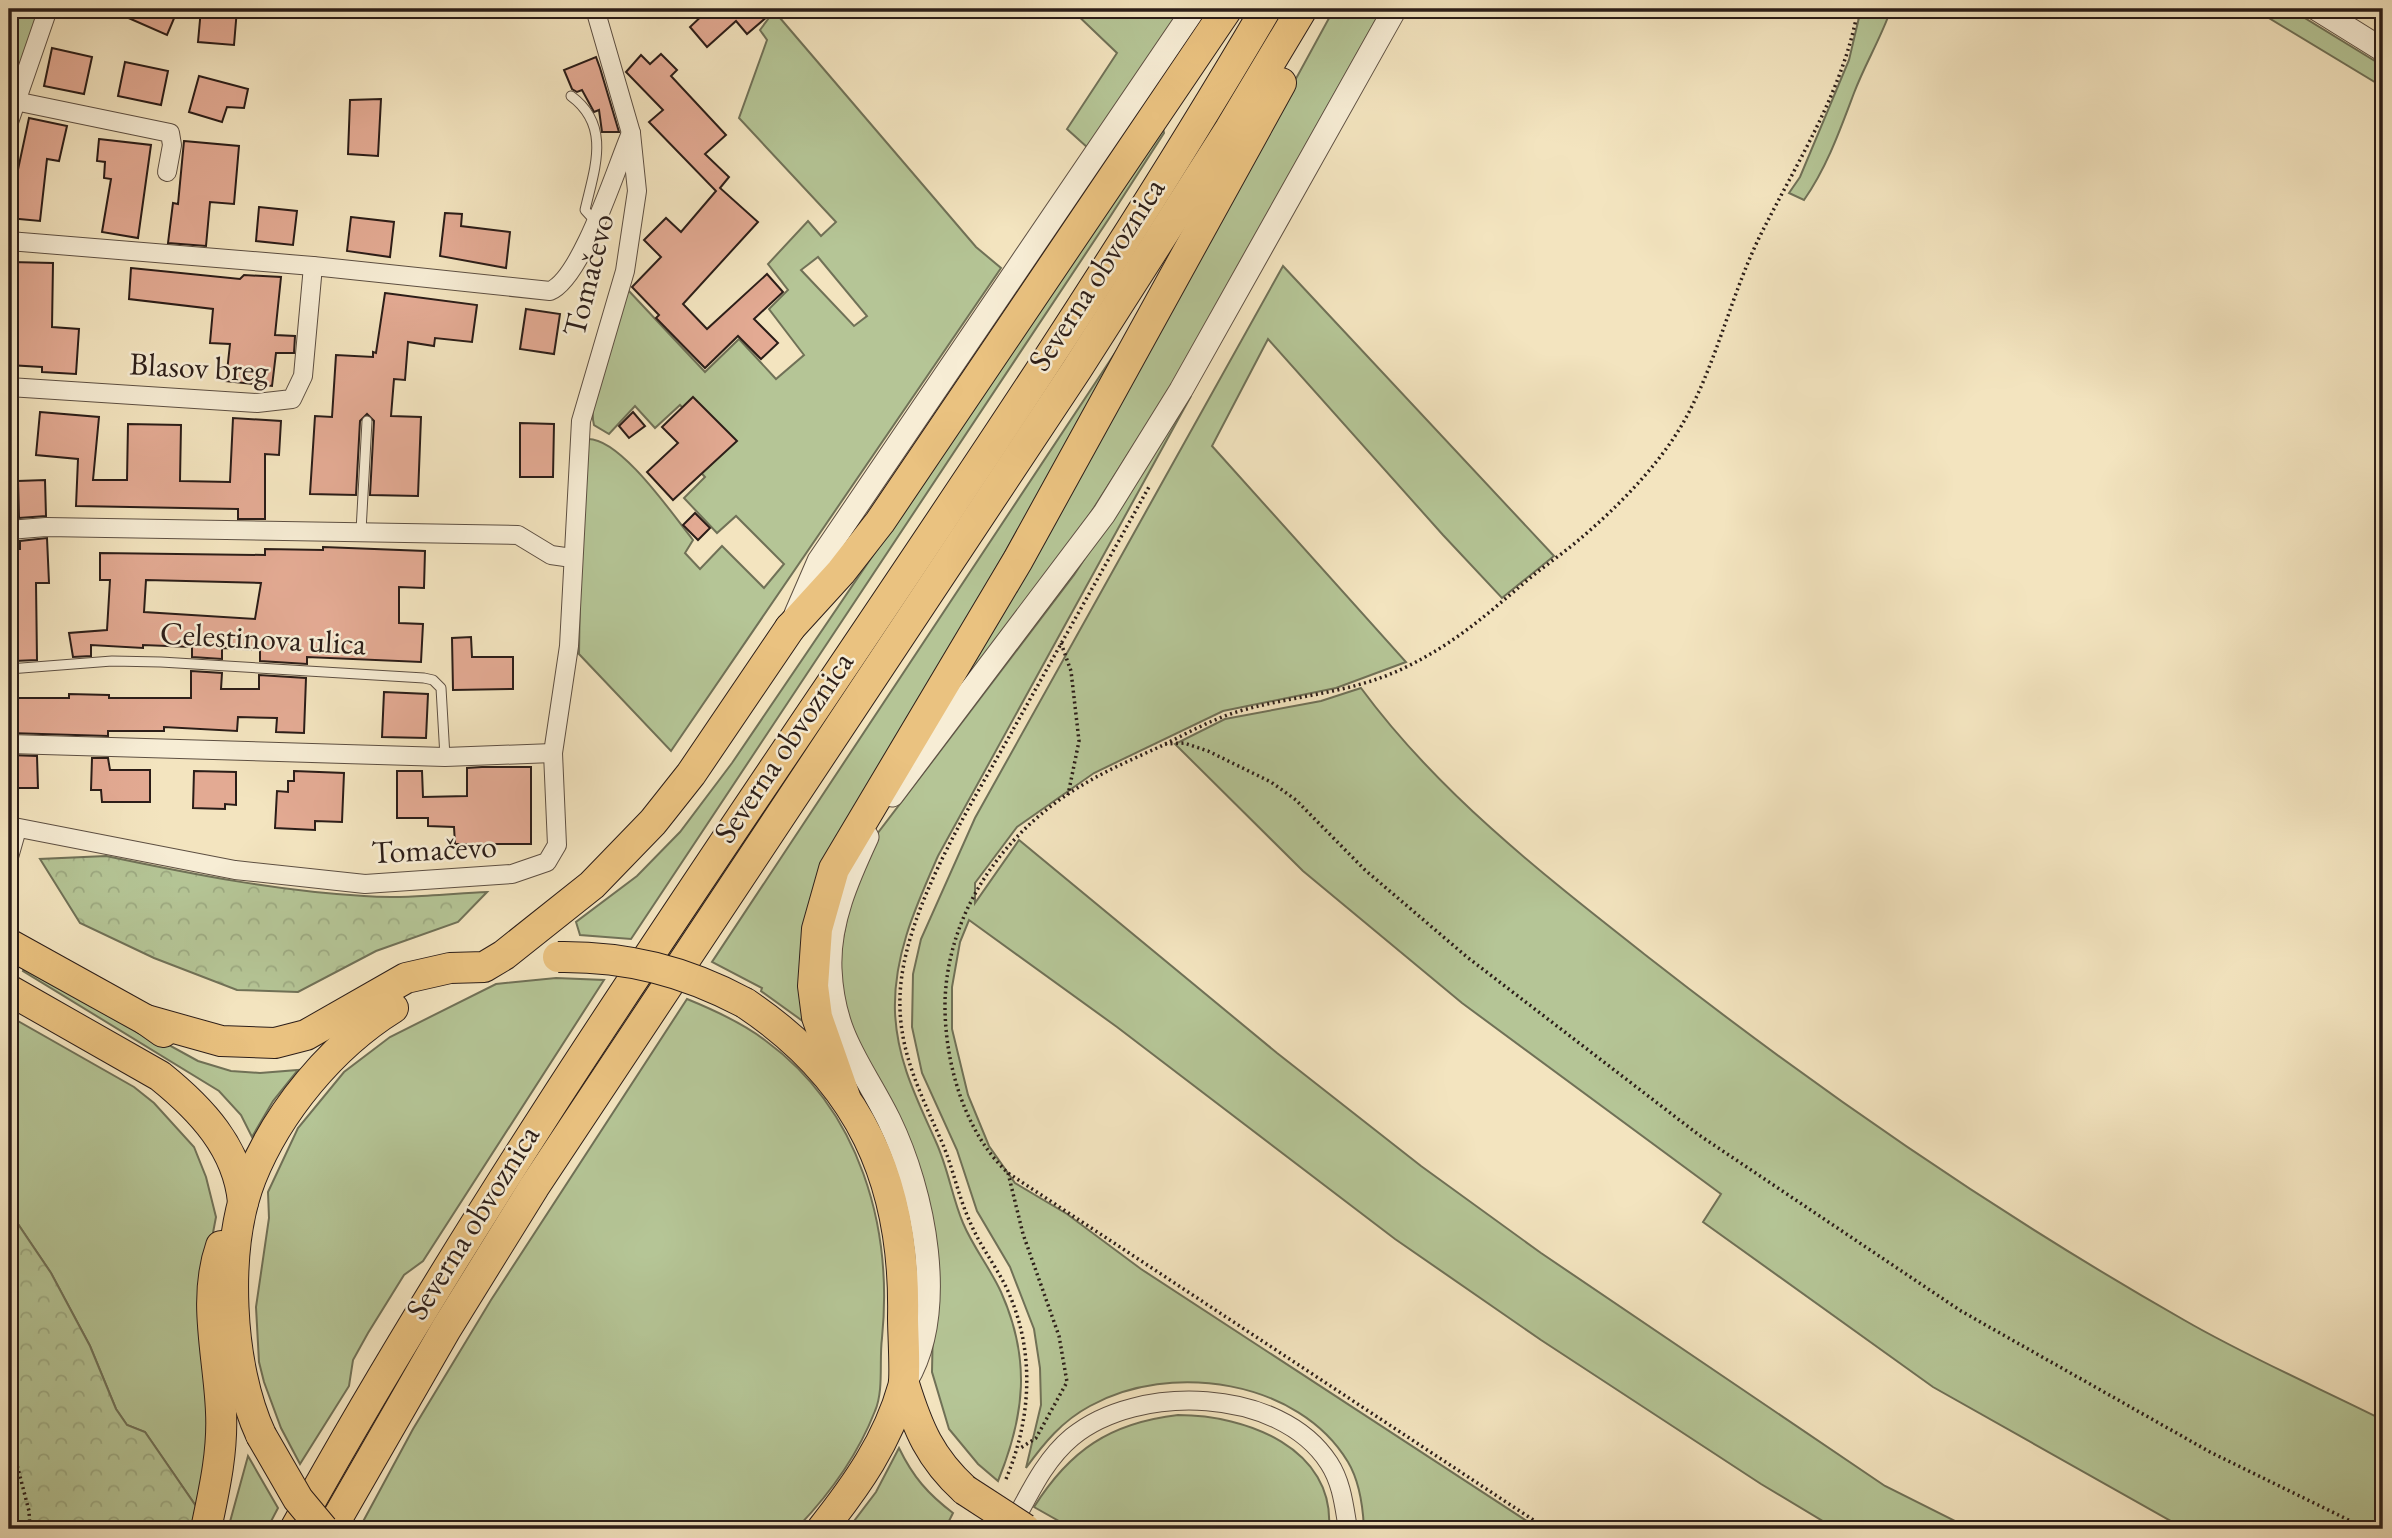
<svg xmlns="http://www.w3.org/2000/svg" width="2392" height="1538" font-family="'EB Garamond',serif">
<style>
.green{fill:#b5c596;stroke:#707157;stroke-width:2;fill-rule:evenodd}
.forest{fill:url(#forest-crowns);stroke:#707157;stroke-width:2}
.building{fill:#e3aa93;stroke:#2b1d18;stroke-width:2;fill-rule:evenodd}
.lines{fill:none;stroke-linecap:round;stroke-linejoin:round}
.service-casing{stroke:#5d4f42;stroke-width:11}
.minor-casing{stroke:#5d4f42;stroke-width:20}
.tertiary-casing{stroke:#5d4f42;stroke-width:25}
.primary-casing{stroke:#2b1d18;stroke-width:32}
.trunk-casing{stroke:#2b1d18;stroke-width:32}
.path{stroke:#2b1d18;stroke-width:3.5;stroke-dasharray:2 3.5;stroke-linecap:butt}
.service{stroke:#f7edd5;stroke-width:9}
.minor{stroke:#f7edd5;stroke-width:18}
.tertiary{stroke:#f7edd5;stroke-width:23}
.primary{stroke:#eac280;stroke-width:30}
.trunk{stroke:#eac280;stroke-width:30}
.primary-bridge-casing{stroke:#2b1d18;stroke-width:32;stroke-linecap:butt}
.primary-bridge{stroke:#eac280;stroke-width:30}
.labels{text-anchor:middle;dominant-baseline:central;stroke-width:5;stroke-linejoin:round;paint-order:stroke}
.street-label{font-size:32px;fill:#2b1d18;stroke:#f7edd5}
</style>
<defs>
<pattern id="forest-crowns" width="20" height="18" patternUnits="userSpaceOnUse" patternTransform="scale(1.75)"><rect width="20" height="18" fill="#b5c596"/><path d="M2 6a3 3 0 1 1 6 0M12 15a3 3 0 1 1 6 0" fill="none" stroke="#9ca981"/></pattern>
</defs>
<rect width="100%" height="100%" fill="#f3e4bf"/>
<filter id="stains"><feTurbulence type="fractalNoise" baseFrequency=".00286" numOctaves="4"/><feColorMatrix values="0 0 0 0 .2 0 0 0 0 .09 0 0 0 0 .02 0 0 0 .5 -.17"/></filter>
<radialGradient id="worn" r=".72"><stop offset=".6" stop-color="#630" stop-opacity="0"/><stop offset="1" stop-color="#630" stop-opacity=".3"/></radialGradient>
<g class="green">
<path d="M9 9H42L9 106Z"/>
<path d="M1071 9H1124L1129 14 1134 9H1183L1088 148 1067 129 1117 53Z"/>
<path d="M1334 9H1382L1172 385 1076 536 970 677H966L964 674 1066 500Z"/>
<path d="M1861 9H1891C1881 38 1865 64 1854 93 1840 130 1827 167 1804 200L1789 193 1800 177 1849 60Z"/>
<path d="M2254 9H2290L2383 66V87Z"/>
<path d="M774 11 976 247 1001 268 671 751 579 654 581 530 587 439C620 437 673 515 693 540L685 553 700 569 722 546 764 588 784 564 736 516 717 533 684 498 705 477 685 455 707 433 680 405 655 428 635 406 609 434 594 425C586 397 618 320 628 290L705 372 739 339 776 379 804 355 769 309 788 290 768 264 808 221 821 236 836 222 739 118 767 40 760 30ZM818 257 867 316 854 326 801 270Z"/>
<path d="M1163 128 1164 133 1108 220 631 939 580 935 576 922 637 876 680 832 732 763Z"/>
<path d="M1283 266 1554 556 1502 598 1443 535 1268 339 1212 446 1406 662 1336 688 1223 711 1094 773 1017 827 975 883V903L1019 840 1277 1053 1421 1166 1541 1253 1885 1486 1971 1529H1836L1761 1484 1541 1340 1395 1239 1117 1027 969 920 960 942 952 987V1029L968 1095 989 1146 1015 1183 1067 1214 1141 1269 1539 1529H1364C1363 1507 1360 1482 1348 1462 1299 1380 1170 1361 1090 1406 1062 1421 1044 1443 1026 1468L1041 1405 1040 1368 1034 1329 1010 1267 977 1211 957 1150 922 1073 912 1027 913 974 921 939 975 818Z"/>
<path d="M1121 344H1125L846 829 804 1022 761 991 762 988 712 962Z"/>
<path d="M1191 396 938 856C916 906 893 956 895 1012 897 1061 917 1099 936 1142 948 1168 952 1197 963 1223 973 1247 990 1268 1001 1292 1031 1359 1025 1415 998 1481L978 1464 949 1429 932 1372 934 1274 875 1080 842 1003 840 953 851 898 871 842 1074 575Z"/>
<path d="M1361 688C1439 794 1545 876 1648 957 1818 1090 1996 1213 2184 1320 2248 1357 2317 1387 2383 1420V1529H2185L1933 1387 1703 1222 1721 1194 1462 1003 1303 871 1175 744 1225 719 1321 701Z"/>
<path d="M25 966 198 1061 231 1071 260 1073 298 1070 273 1101 252 1137 241 1115 219 1091 23 971Z"/>
<path d="M556 978 604 980 423 1261 404 1275 368 1333 353 1360 349 1386 300 1464 281 1428 264 1382 259 1362 256 1307 269 1218 268 1192 298 1128 344 1072 390 1037 496 984Z"/>
<path d="M687 999C714 1010 743 1023 766 1041 860 1110 893 1227 882 1338 879 1361 884 1390 875 1411 857 1457 830 1494 796 1529H359L413 1429 491 1300Z"/>
<path d="M9 1016 134 1087 154 1103 194 1147 206 1177 216 1217 207 1264 214 1414 200 1512 145 1432 127 1425 116 1409 90 1346 51 1273 18 1224 9 1200Z"/>
<path d="M1178 1415C1246 1415 1335 1448 1329 1529H1073L1034 1507C1070 1450 1110 1423 1178 1415Z"/>
<path d="M899 1448C913 1477 928 1494 953 1513L945 1529 916 1524 887 1523 848 1529 876 1492Z"/>
<path d="M248 1456 278 1508 267 1529H228Z"/>
</g>
<g class="forest">
<path d="M106 856C192 874 276 891 364 896 404 899 446 894 487 892L458 922 376 951 298 992 237 990 154 958 80 923 40 859Z"/>
<path d="M9 1200 18 1224 51 1273 90 1346 116 1409 127 1425 145 1432 200 1512 194 1529H9Z"/>
</g>
<g class="building">
<path d="M108 9H178L167 35Z"/>
<path d="M201 9H237L234 45 198 42Z"/>
<path d="M709 9H776L747 34 736 21 707 47 690 27Z"/>
<path d="M52 48 92 57 84 94 44 86Z"/>
<path d="M661 54 677 70 671 76 726 135 705 154 729 177 720 188 758 222 683 304 707 329 767 274 783 292 754 319 778 343 761 359 738 336 705 368 656 318 659 315 632 287 661 257 644 240 666 218 681 232 716 191 649 122 663 110 626 72 641 55 650 64Z"/>
<path d="M596 57 600 68 619 132H602L599 110 594 112 582 90 577 92 572 89 564 70Z"/>
<path d="M125 62 168 71 161 105 118 96Z"/>
<path d="M199 76 248 89 244 108 227 107 222 122 189 112Z"/>
<path d="M381 99 378 156 348 154 350 100Z"/>
<path d="M29 118 67 126 59 161 47 159 40 221 9 218V178L16 179Z"/>
<path d="M99 139 151 145 138 238 102 232 111 179 104 178 105 162 97 161Z"/>
<path d="M184 141 239 146 234 204 210 202 206 246 168 243 173 203 178 204Z"/>
<path d="M259 207 297 211 293 245 256 241Z"/>
<path d="M445 213 462 214 461 226 510 232 506 268 440 256Z"/>
<path d="M351 217 394 222 390 257 347 251Z"/>
<path d="M11 262 53 263 52 327 79 329 76 374 42 372V367L9 365Z"/>
<path d="M131 268 240 279 244 275 281 277 275 335 295 336 294 353H276L272 386 226 381 230 344 210 343 213 309 129 299Z"/>
<path d="M385 293 477 305 472 342 435 338 434 346 408 342 405 380 394 379 391 416 421 417 418 496 370 495 374 421 367 414 360 421 356 495 310 494 315 416 332 417 336 355 373 357V352L376 353Z"/>
<path d="M526 309 560 314 554 354 520 349Z"/>
<path d="M693 397 737 441 673 500 647 472 678 443 662 427Z"/>
<path d="M40 412 99 417 93 480H127L128 424 181 425 180 481 230 482 233 418 281 421 279 455 265 454V519H238V509L76 506 78 459 36 455Z"/>
<path d="M633 412 645 426 629 438 619 426Z"/>
<path d="M520 423 554 424 553 477H520Z"/>
<path d="M45 480 46 516 19 518 18 481Z"/>
<path d="M695 513 710 528 698 540 683 525Z"/>
<path d="M47 538 49 583H36L37 660 14 661V646H9V549H20V541Z"/>
<path d="M323 547 425 551 424 588 399 587V623L423 624 421 662 307 657V664L260 661V650L222 648V659L192 657V647L143 645V648L91 645V656L73 657 69 633 107 630 110 580H100V553L265 555V549L323 550ZM146 580 261 583 255 619 144 612Z"/>
<path d="M471 637 472 657H513V689L453 690 452 638Z"/>
<path d="M191 671 222 673 221 689H259V675L306 678 304 733 276 732 277 718 238 717 237 731 164 727V731H108V736L9 733V698H69V694L109 695V698H191Z"/>
<path d="M384 692 428 694 426 738 382 737Z"/>
<path d="M9 755 37 756 38 788H9Z"/>
<path d="M92 758H108L110 770H150V802H102L101 790H91Z"/>
<path d="M482 767H531V844H455L454 827 428 826V818H397V771H422L423 797 467 796V768Z"/>
<path d="M194 771 236 772V805L225 804V809L193 808Z"/>
<path d="M294 771 344 773 342 822 315 821V830L275 828 277 791 288 792V781H294Z"/>
</g>
<g class="lines">
<g class="service-casing">
<g id="service">
<path d="M571 96C612 126 594 170 585 210L595 221"/>
<path d="M361 531 367 421"/>
<path d="M9 669 112 661 161 662 424 678 433 680 441 688 445 757"/>
</g>
</g>
<g class="minor-casing">
<g id="minor">
<path d="M15 101 170 133 172 145 167 172"/>
<path d="M9 122 48 9"/>
<path d="M9 241 313 266 550 291C582 278 616 168 631 133"/>
<path d="M9 387 257 403 292 399 303 376 313 266"/>
<path d="M9 530 46 527 518 535 551 555 572 558"/>
<path d="M9 744 445 757 553 753"/>
<path d="M9 826 235 870 365 884 512 874 547 862 557 845 553 753 569 646 581 421 625 271 637 191 631 133 595 9"/>
<path d="M9 857 17 829"/>
<path d="M1010 1529C1028 1497 1043 1461 1072 1437 1138 1383 1280 1387 1329 1463 1342 1483 1344 1506 1348 1529"/>
</g>
</g>
<g class="tertiary-casing">
<g id="tertiary">
<path d="M2317 9 2383 50"/>
<path d="M796 614 819 561 1194 9"/>
<path d="M892 795 1104 514 1181 390 1395 9"/>
<path d="M867 837C848 878 828 922 830 969 833 1037 861 1064 889 1120 924 1192 948 1310 906 1381"/>
</g>
</g>
<g class="primary-casing">
<g id="primary">
<path d="M9 944 146 1020 163 1032"/>
<path d="M9 990 160 1076C201 1109 238 1148 243 1202"/>
<path d="M745 1003C860 1080 906 1181 903 1318 903 1333 906 1377 903 1387 888 1441 856 1486 822 1529"/>
<path d="M146 1020 221 1041 275 1043 306 1035 406 978 450 968 484 967 504 955 592 885 653 822 691 774 790 628"/>
<path d="M904 1384C918 1429 930 1458 965 1490"/>
<path d="M261 1435C229 1366 223 1250 251 1178 278 1111 332 1046 393 1008"/>
<path d="M206 1529C214 1491 223 1452 221 1412 219 1357 202 1300 221 1246"/>
</g>
</g>
<g class="trunk-casing">
<g id="trunk">
<path d="M790 628 841 572 880 522 1227 9"/>
<path d="M845 1097 817 1017 813 986 817 929 834 869 1018 560 1281 83"/>
<path d="M295 1529C587 1003 961 528 1266 9"/>
<path d="M331 1529 446 1329 534 1187 1077 369 1230 129 1302 9"/>
</g>
</g>
<g class="path">
<path d="M1061 643 1071 671 1079 741 1068 795"/>
<path d="M1165 744 1184 743 1208 751 1271 782 1296 800 1365 870 1467 957 1699 1135 1961 1311 2210 1452 2367 1529"/>
<path d="M1008 1173 1023 1234 1059 1336 1067 1382 1036 1438 1019 1449"/>
<path d="M9 1434 29 1511 30 1529"/>
<path d="M1006 1479C1032 1417 1035 1350 1007 1289 996 1266 980 1246 970 1222 958 1196 953 1167 941 1140 920 1092 898 1050 900 996 903 910 973 802 1014 728 1059 647 1105 566 1150 485"/>
<path d="M1547 1529 1008 1173C964 1132 944 1061 945 1001 948 907 1009 825 1091 780 1112 768 1135 758 1157 748 1186 734 1215 717 1247 709 1299 695 1355 692 1404 668 1456 643 1487 614 1530 578 1547 564 1565 552 1581 538 1620 505 1664 460 1688 414 1717 359 1731 297 1758 240 1795 165 1843 93 1858 9"/>
</g>
<use href="#service" class="service"/>
<use href="#minor" class="minor"/>
<use href="#tertiary" class="tertiary"/>
<use href="#primary" class="primary"/>
<use href="#trunk" class="trunk"/>
<g class="primary-bridge-casing">
<g id="primary-bridge">
<path d="M558 957C626 956 685 971 745 1003"/>
<path d="M261 1435 298 1499 323 1529"/>
<path d="M965 1490 1025 1529"/>
</g>
</g>
<use href="#primary-bridge" class="primary-bridge"/>
</g>
<g class="labels">
<g class="street-label">
<text transform="translate(1096 274) rotate(-57)">Severna obvoznica</text>
<text transform="translate(588 275) rotate(-76)">Tomačevo</text>
<text transform="translate(199 367) rotate(3)">Blasov breg</text>
<text transform="translate(263 638) rotate(3)">Celestinova ulica</text>
<text transform="translate(783 747) rotate(-56)">Severna obvoznica</text>
<text transform="translate(434 849) rotate(-3)">Tomačevo</text>
<text transform="translate(472 1222) rotate(-58)">Severna obvoznica</text>
</g>
</g>
<rect width="2392" height="1538" fill="none" stroke="#f3e4bf" stroke-width="35"/>
<rect x="10" y="10" width="2371" height="1517" fill="none" stroke="#2b1d18" stroke-width="3.5"/>
<rect x="18" y="18" width="2357" height="1503" fill="none" stroke="#2b1d18" stroke-width="2"/>
<rect width="100%" height="100%" filter="url(#stains)"/>
<rect width="100%" height="100%" fill="url(#worn)"/>
</svg>
